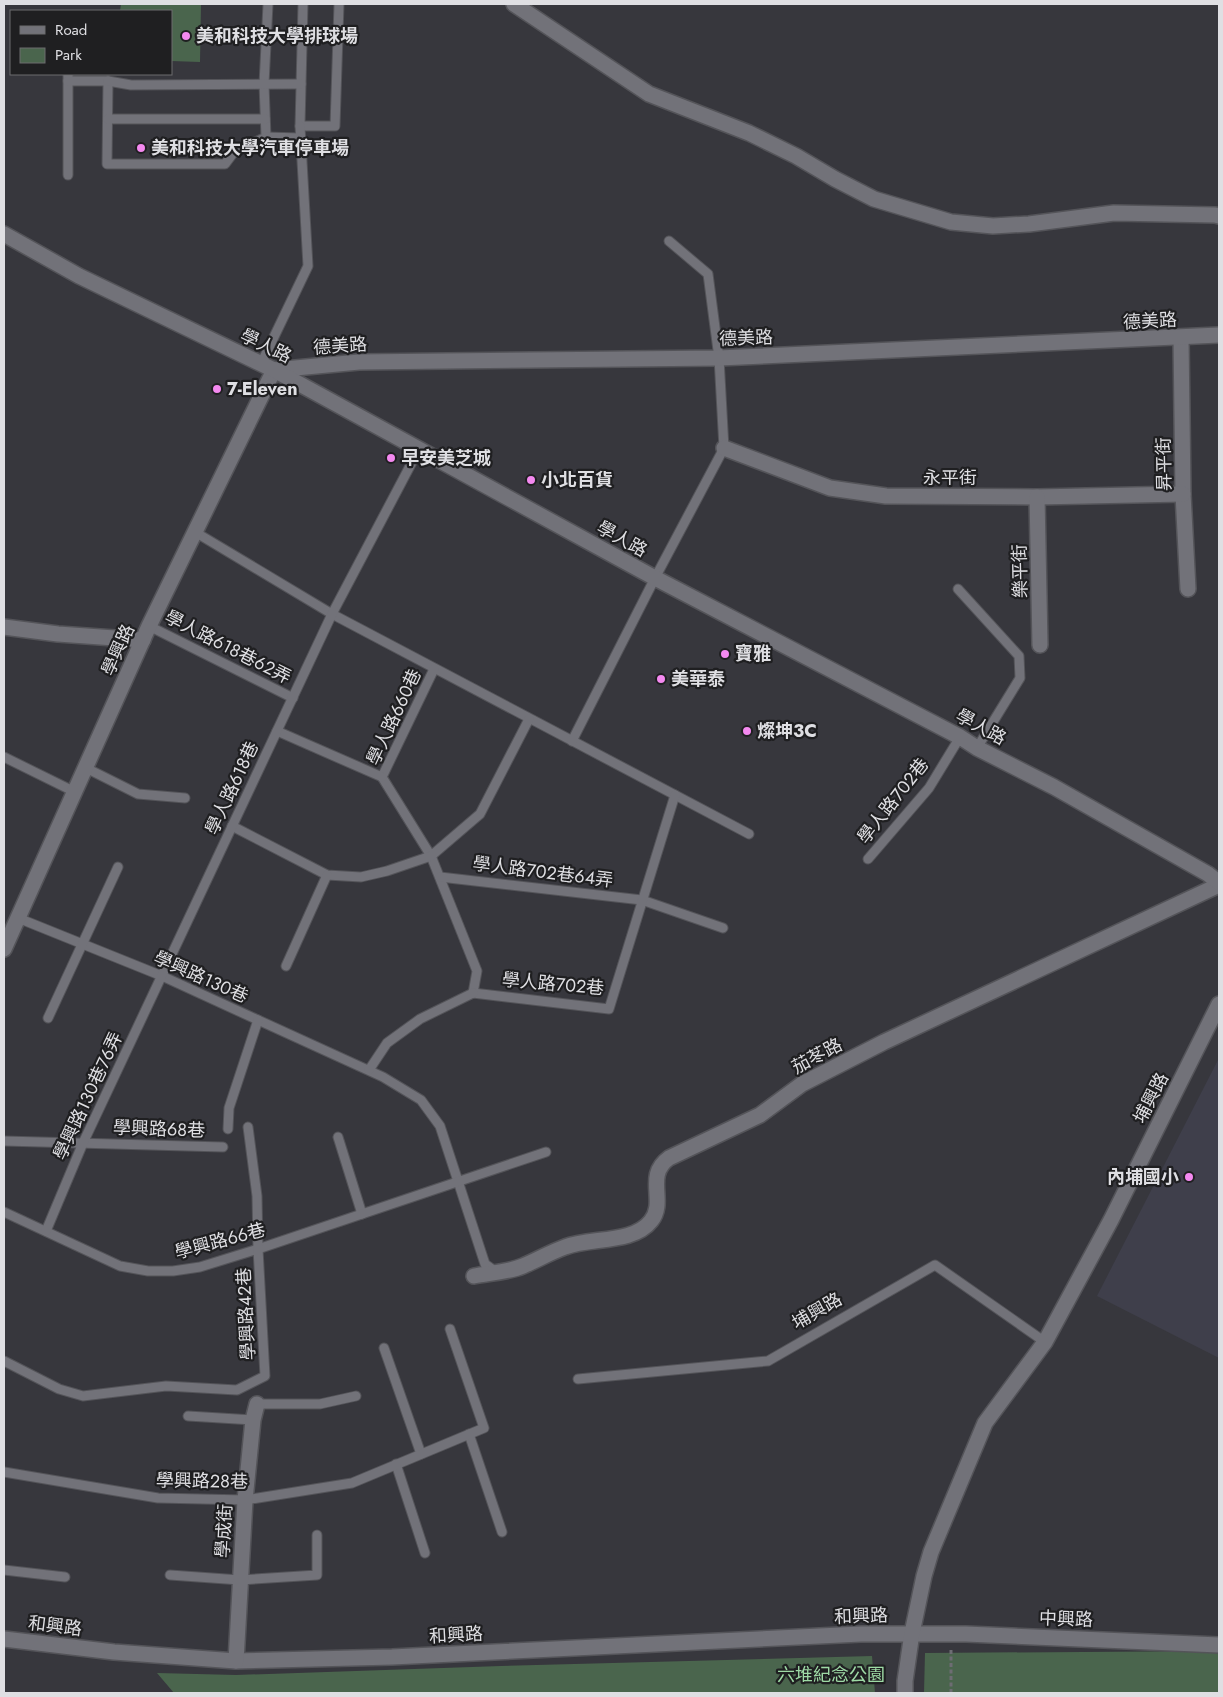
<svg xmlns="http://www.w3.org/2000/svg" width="1223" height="1697" font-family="Jost,'Noto Sans TC',sans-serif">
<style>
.built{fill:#3f3f4b}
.green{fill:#4a654d}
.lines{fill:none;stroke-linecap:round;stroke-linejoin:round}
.lane-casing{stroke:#545459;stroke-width:11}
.street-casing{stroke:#545459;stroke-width:18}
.secondary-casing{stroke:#545459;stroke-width:18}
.path{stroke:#6d6d73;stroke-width:3;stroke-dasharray:4 2.5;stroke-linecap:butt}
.lane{stroke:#727279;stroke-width:9}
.street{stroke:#727279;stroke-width:15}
.secondary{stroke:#727279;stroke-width:15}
.poi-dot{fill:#f489f0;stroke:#1f1f21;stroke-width:2}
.labels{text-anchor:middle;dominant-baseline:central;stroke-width:4.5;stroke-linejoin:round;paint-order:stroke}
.poi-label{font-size:18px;font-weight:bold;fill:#dfdfe3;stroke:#1f1f21;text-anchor:start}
.street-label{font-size:18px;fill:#dfdfe3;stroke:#1f1f21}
.park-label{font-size:18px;fill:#9edaa5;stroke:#1f1f21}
</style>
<rect width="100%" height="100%" fill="#37373d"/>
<path class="built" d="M1219 1058V1358L1097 1296Z"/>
<g class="green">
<path d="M121 4H201L200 62 171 61V11H120Z"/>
<path d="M1219 1651V1693H924L925 1653Z"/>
<path d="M872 1656 875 1693H174L157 1673 236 1675 501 1666Z"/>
</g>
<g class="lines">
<g class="lane-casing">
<g id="lane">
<path d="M303 4 300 126H335L339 4"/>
<path d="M68 74V175"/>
<path d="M68 81H108L107 164H225L234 152 266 137 264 84 268 4"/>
<path d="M108 81 131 85 301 84"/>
<path d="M108 119H265"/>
<path d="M266 137 301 138"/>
<path d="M261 364 308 266 300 126"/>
<path d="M195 532 332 614 749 834"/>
<path d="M958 589 1019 656 1020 678 977 748"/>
<path d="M149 626 293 698"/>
<path d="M434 669 382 777 431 856 477 971 473 993"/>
<path d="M277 731 382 777"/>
<path d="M572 741 655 578 724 448 719 358 708 274 669 241"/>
<path d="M4 757 75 792"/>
<path d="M86 768 138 794 185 798"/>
<path d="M232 826 327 875 361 877 387 871 431 856 480 814 529 719"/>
<path d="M868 859 929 788 960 737"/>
<path d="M440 877 642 900 723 928"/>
<path d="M18 918 162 976 258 1020 383 1077 421 1100 440 1126 485 1264 496 1272"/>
<path d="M286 966 327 875"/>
<path d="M473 993 609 1009 675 795"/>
<path d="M48 1018 118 867"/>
<path d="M369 1070 387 1043 420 1019 473 993"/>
<path d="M228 1129 229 1108 258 1020"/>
<path d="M338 1137 362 1214"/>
<path d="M4 1141 223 1147"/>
<path d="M4 1212 120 1266 148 1271H173L200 1267 258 1249 546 1152"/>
<path d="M46 1231 83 1143 332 614 419 449"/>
<path d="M384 1348 421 1454"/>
<path d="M4 1361 59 1389 83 1396 166 1386 237 1390 265 1376 258 1249 257 1196 248 1127"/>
<path d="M578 1379 768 1361 935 1265 1045 1342"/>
<path d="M257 1404H320L356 1396"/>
<path d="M188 1416 253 1420"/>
<path d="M469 1434 502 1532"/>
<path d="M396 1464 425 1553"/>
<path d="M4 1472 158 1498 245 1500 352 1483 484 1428 450 1329"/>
<path d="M4 1570 65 1577"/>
<path d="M170 1575 240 1580 317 1575V1535"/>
</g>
</g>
<g class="street-casing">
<g id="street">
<path d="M514 4 649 94 749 133 796 156 835 179 874 199 951 222 993 226 1029 224 1114 213 1215 215 1219 216"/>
<path d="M1181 338 1183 494 1188 589"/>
<path d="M724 448 830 488 886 496 1037 497 1183 494"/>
<path d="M1037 497 1040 645"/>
<path d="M4 627 58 634 143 640"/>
<path d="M4 949 149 626 274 370 359 362 719 358 1219 335"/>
<path d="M474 1276C490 1273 509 1272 523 1266 537 1260 551 1252 565 1247 591 1237 633 1244 651 1221 667 1201 644 1176 669 1158L760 1115 802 1084 884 1042 1219 885"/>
<path d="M4 1639 114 1652 236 1661 392 1657 861 1634H966L1219 1645"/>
<path d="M236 1661 245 1500 253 1420 257 1404"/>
<path d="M905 1693V1681L912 1633 924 1576 931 1552 985 1423 1045 1342 1111 1220 1219 1004"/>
</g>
</g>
<g class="secondary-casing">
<path id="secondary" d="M4 234 79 276 274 370 655 578 960 737 977 748 1054 787 1208 874 1219 883"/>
</g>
<path class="path" d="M951 1693V1649"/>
<use href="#lane" class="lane"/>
<use href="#street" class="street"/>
<use href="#secondary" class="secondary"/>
</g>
<g class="poi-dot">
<circle cx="186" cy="36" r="5"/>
<circle cx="141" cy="148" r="5"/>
<circle cx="217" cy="389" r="5"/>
<circle cx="391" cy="458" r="5"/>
<circle cx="531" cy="480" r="5"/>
<circle cx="725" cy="654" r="5"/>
<circle cx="661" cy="679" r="5"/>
<circle cx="747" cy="731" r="5"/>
<circle cx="1189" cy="1177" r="5"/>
</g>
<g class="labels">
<g class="poi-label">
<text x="196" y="36">美和科技大學排球場</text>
<text x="151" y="148">美和科技大學汽車停車場</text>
<text x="227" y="389">7-Eleven</text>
<text x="401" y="458">早安美芝城</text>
<text x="541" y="480">小北百貨</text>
<text x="735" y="654">寶雅</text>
<text x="671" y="679">美華泰</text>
<text x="757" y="731">燦坤3C</text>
<text x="1179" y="1177" text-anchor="end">內埔國小</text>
</g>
<g class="street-label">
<text transform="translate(1150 321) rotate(-3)">德美路</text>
<text transform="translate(746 338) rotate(-2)">德美路</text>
<text transform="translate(266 346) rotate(26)">學人路</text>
<text transform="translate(340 346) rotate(-4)">德美路</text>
<text transform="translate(1164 464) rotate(-91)">昇平街</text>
<text x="950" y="478">永平街</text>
<text transform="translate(622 539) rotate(29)">學人路</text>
<text transform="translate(1020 571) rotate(-91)">樂平街</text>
<text transform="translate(228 647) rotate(27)">學人路618巷62弄</text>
<text transform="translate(118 650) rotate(-66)">學興路</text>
<text transform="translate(394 717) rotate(-65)">學人路660巷</text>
<text transform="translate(981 727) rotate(29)">學人路</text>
<text transform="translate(232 788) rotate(-65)">學人路618巷</text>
<text transform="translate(893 801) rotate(-52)">學人路702巷</text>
<text transform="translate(543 872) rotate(7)">學人路702巷64弄</text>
<text transform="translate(201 977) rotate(24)">學興路130巷</text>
<text transform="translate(553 984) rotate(5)">學人路702巷</text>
<text transform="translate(817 1056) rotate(-28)">茄苳路</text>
<text transform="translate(88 1096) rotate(-65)">學興路130巷76弄</text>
<text transform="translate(1151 1098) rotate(-63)">埔興路</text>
<text transform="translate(159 1129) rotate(2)">學興路68巷</text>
<text transform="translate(220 1241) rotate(-15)">學興路66巷</text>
<text transform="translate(817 1311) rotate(-30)">埔興路</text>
<text transform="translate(246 1314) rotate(-93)">學興路42巷</text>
<text transform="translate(202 1481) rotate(1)">學興路28巷</text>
<text transform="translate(224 1531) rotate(-87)">學成街</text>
<text transform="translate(861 1616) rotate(-2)">和興路</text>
<text transform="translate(1066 1619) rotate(2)">中興路</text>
<text transform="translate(55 1626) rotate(7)">和興路</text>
<text transform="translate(456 1635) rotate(-3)">和興路</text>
</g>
<g class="park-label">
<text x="831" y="1675">六堆紀念公園</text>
</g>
</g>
<rect width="1223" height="1697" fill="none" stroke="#dfdfe3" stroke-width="10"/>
<rect x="10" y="10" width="162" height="65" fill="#1f1f21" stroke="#6c6c6f"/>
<rect x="20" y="26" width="25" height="8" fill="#727279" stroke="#6c6c6f"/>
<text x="55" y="35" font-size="15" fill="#dfdfe3">Road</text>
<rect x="20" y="48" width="25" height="15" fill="#4a654d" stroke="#6c6c6f"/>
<text x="55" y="60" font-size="15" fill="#dfdfe3">Park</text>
</svg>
